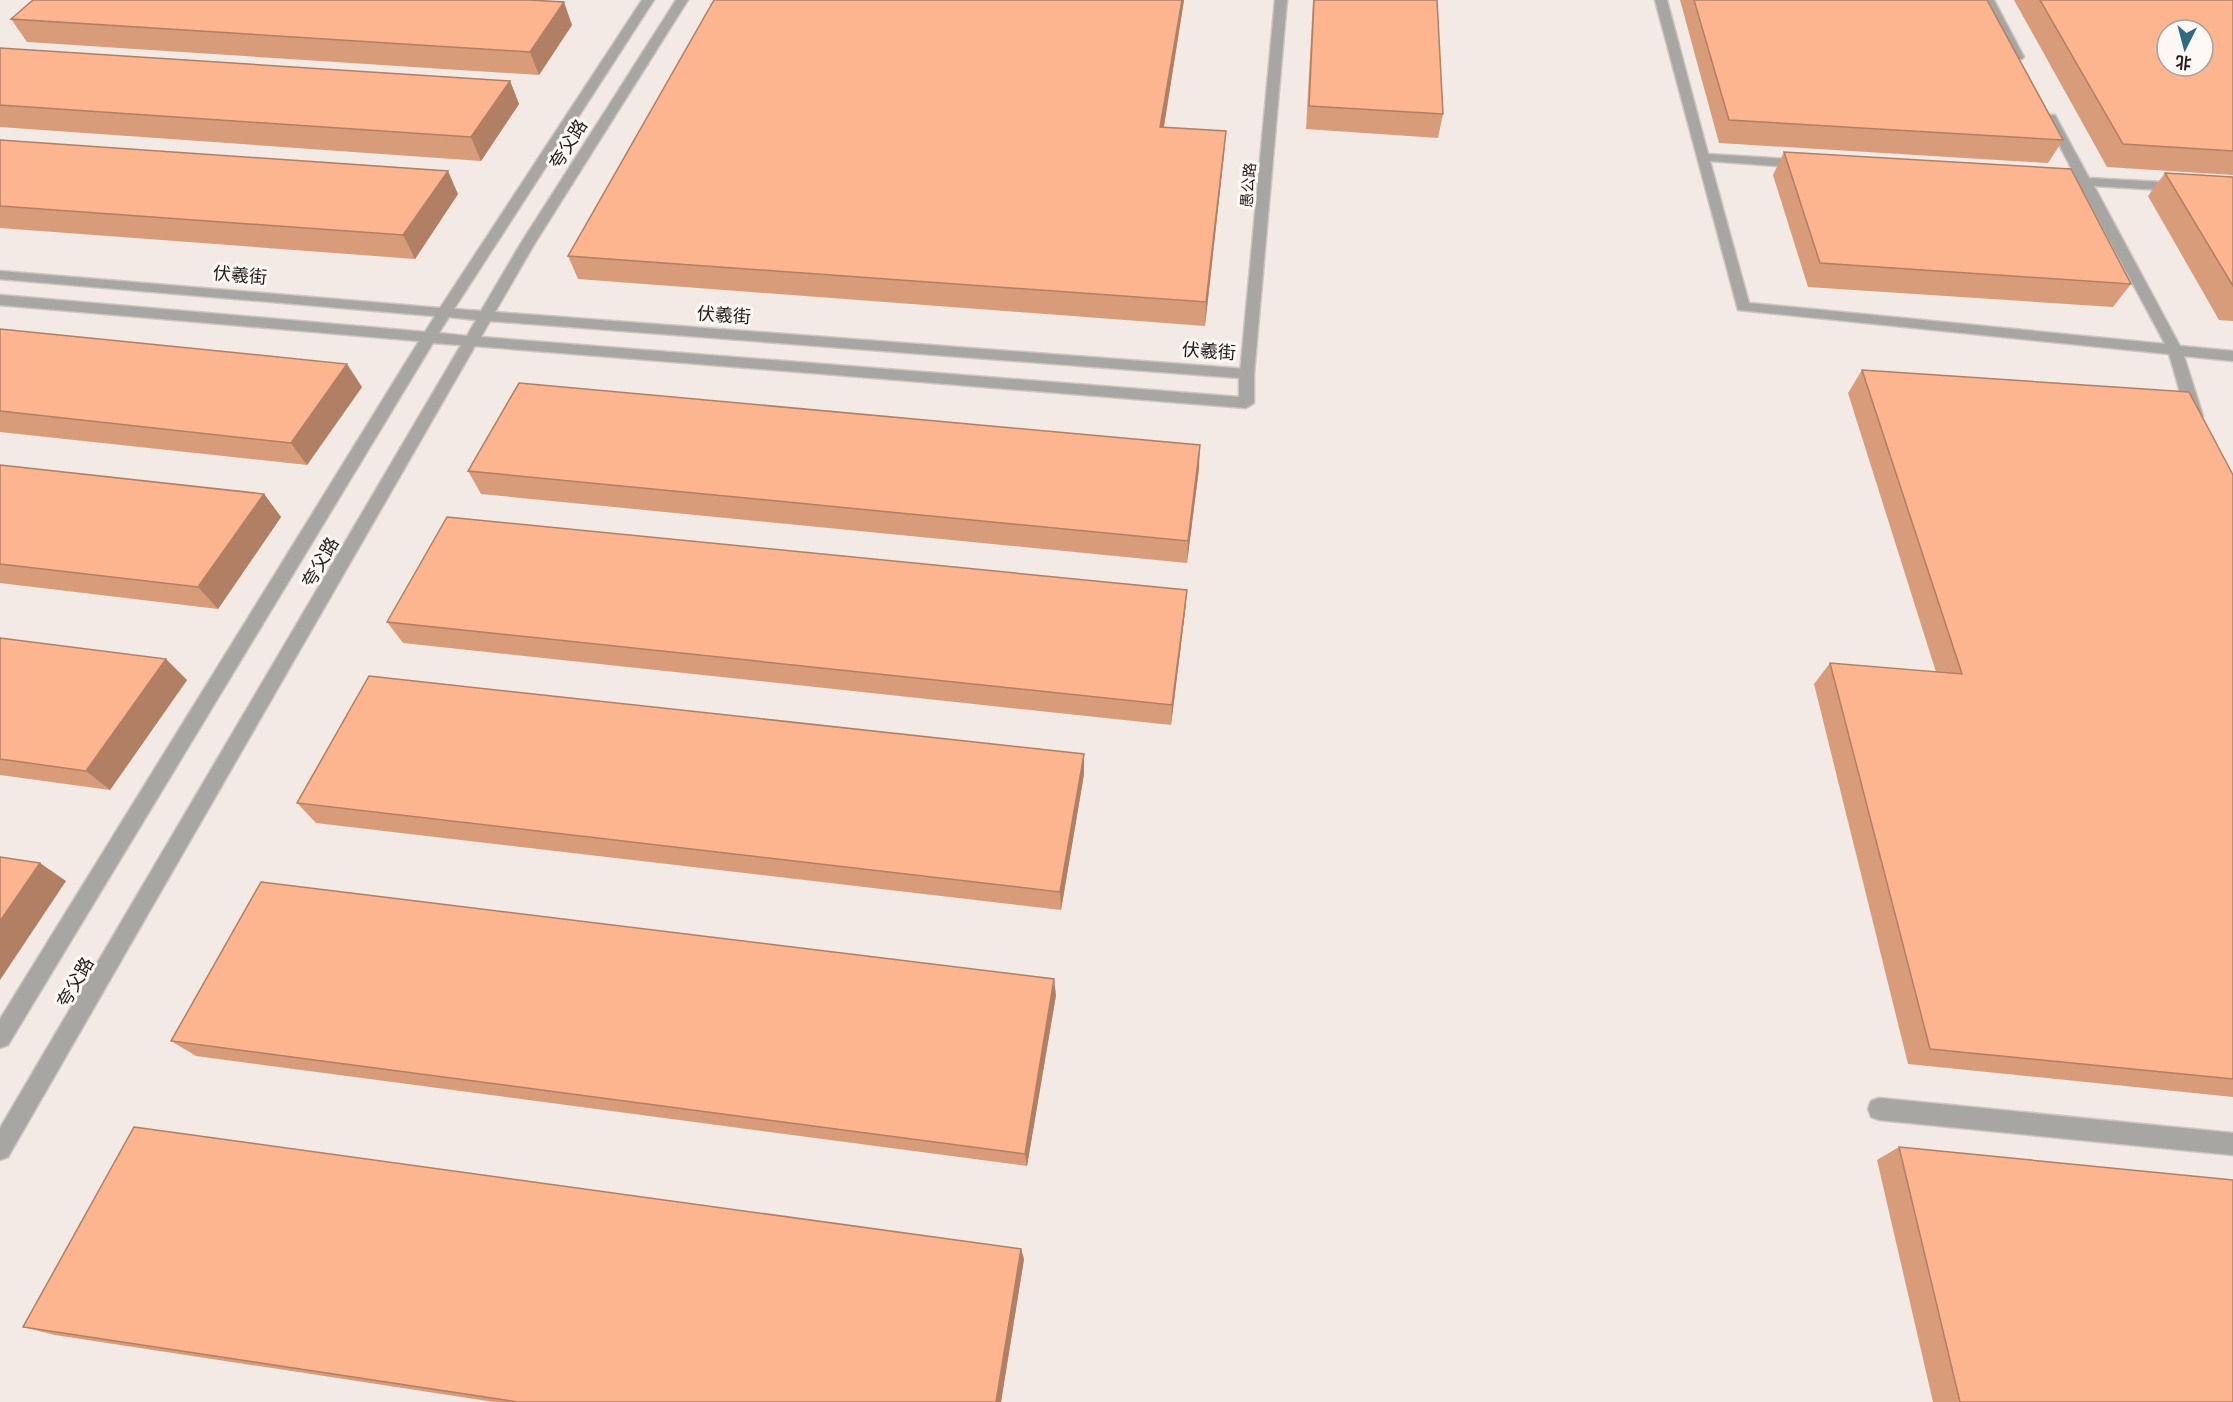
<svg xmlns="http://www.w3.org/2000/svg" width="2233" height="1402" font-family="'Space Grotesk','Noto Sans SC',sans-serif">
<style>
.lines{fill:none;stroke-linecap:round;stroke-linejoin:round}
.service-casing{stroke:#cdc5c1;stroke-width:3}
.minor-casing{stroke:#cdc5c1;stroke-width:3}
.tertiary-casing{stroke:#cdc5c1;stroke-width:3}
.service{fill:#a8a6a2;fill-rule:evenodd}
.minor{fill:#a8a6a2;fill-rule:evenodd}
.tertiary{fill:#a8a6a2;fill-rule:evenodd}
.wall{fill:#d99c7b}
.shaded-wall{fill:#b07f64}
.building{fill:#fcb58f;stroke:#b07f64;stroke-width:1.5;fill-rule:evenodd}
.labels{text-anchor:middle;dominant-baseline:central;stroke-width:6;stroke-linejoin:round;paint-order:stroke}
.far-street-label{font-size:15px;fill:#211d1c;stroke:#fef8f5}
.street-label{font-size:18px;fill:#211d1c;stroke:#fef8f5}
</style>
<rect width="100%" height="100%" fill="#f3eae5"/>
<g class="lines">
<g class="service-casing">
<g id="service">
<path d="M1655 0H1667L1708 154 1803 160 1809 164 1803 168 1710 161 1749 303 2165 344 2080 185 2071 184 2070 181 2076 177 2045 118 2047 115H2055L2089 178 2180 183 2187 187 2180 191 2094 186 2180 346 2233 351V361L2184 356 2203 416 2200 420H2190L2187 416 2169 354 1738 310Z"/>
<path d="M1982 0H1994L2024 57 2022 59H2014L2012 57Z"/>
<path d="M1879 1098 2233 1133V1155L1879 1120 1871 1117 1868 1109 1871 1101Z"/>
</g>
</g>
<g class="minor-casing">
<path id="minor" d="M1275 0H1287L1254 374 1247 379 1240 374Z"/>
</g>
<g class="tertiary-casing">
<path id="tertiary" d="M642 0H654L454 309 481 311 521 243 676 0H688L535 243 495 312 1247 369 1254 374V403L1246 408 475 346 8 1157 0 1160V1128L461 345 433 343 8 1045 0 1048V1019L419 341 0 305V295L425 332 435 316 0 279V271L440 308ZM449 317 476 320 467 336 439 333ZM490 321 1239 378V397L481 337Z"/>
</g>
<use href="#service" class="service"/>
<use href="#minor" class="minor"/>
<use href="#tertiary" class="tertiary"/>
</g>
<g class="wall">
<path d="M1184 0 1164 127 1224 154 1205 326 578 279 568 256Z"/>
<path d="M1313 0H1437L1443 114 1438 138 1306 129Z"/>
<path d="M1680 0H1987L2063 140 2048 163 1719 143Z"/>
<path d="M2014 0H2233V175L2107 167Z"/>
<path d="M11 19 572 25 539 75 27 42Z"/>
<path d="M0 48 510 81 519 104 481 161 0 127Z"/>
<path d="M0 140 458 194 415 259 0 228Z"/>
<path d="M1784 152 2131 284 2113 307 1808 287 1773 175Z"/>
<path d="M2165 173 2233 177V321L2219 320 2148 196Z"/>
<path d="M0 329 362 387 307 465 0 432Z"/>
<path d="M1862 370 2233 475V1097L1908 1064 1814 684 1830 663 1936 672 1848 393Z"/>
<path d="M0 465 264 494 281 517 218 609 0 583Z"/>
<path d="M1199 468 1187 563 481 494 468 471Z"/>
<path d="M1187 590 1185 612 1171 725 403 643 387 622Z"/>
<path d="M0 638 187 680 110 790 0 775Z"/>
<path d="M1084 754V774L1061 910 316 823 297 803Z"/>
<path d="M1056 995 1027 1166 196 1056 171 1041Z"/>
<path d="M1899 1147 2233 1402H1933L1877 1160Z"/>
<path d="M1024 1259 1001 1402H494L55 1335 23 1327Z"/>
</g>
<g class="shaded-wall">
<path d="M1182 0H1184L1160 150V127Z"/>
<path d="M564 2 572 25 539 75 530 52Z"/>
<path d="M510 81 519 104 481 161 471 137Z"/>
<path d="M1226 131 1224 154 1205 326 1206 302Z"/>
<path d="M448 171 458 194 415 259 403 235Z"/>
<path d="M347 364 362 387 307 465 291 443Z"/>
<path d="M1200 445 1199 468 1187 563 1188 541Z"/>
<path d="M264 494 281 517 218 609 198 587Z"/>
<path d="M1187 590 1185 612 1171 725 1172 705Z"/>
<path d="M166 659 187 680 110 790 86 771Z"/>
<path d="M1084 754V774L1061 910 1060 892Z"/>
<path d="M40 863 66 881 0 980V921Z"/>
<path d="M1054 979 1056 995 1027 1166 1025 1154Z"/>
<path d="M1021 1249 1024 1259 1001 1402H996Z"/>
</g>
<g class="building">
<path d="M33 0H529L564 2 530 52 11 19Z"/>
<path d="M714 0H1182L1160 127 1226 131 1206 302 568 256Z"/>
<path d="M1314 0H1437L1443 114 1309 106Z"/>
<path d="M1694 0H1987L2063 140 1729 120Z"/>
<path d="M2040 0H2233V151L2123 144ZM2167 30H2203V66H2167Z"/>
<path d="M0 48 510 81 471 137 0 105Z"/>
<path d="M0 140 448 171 403 235 0 206Z"/>
<path d="M1784 152 2071 169 2131 284 1820 263Z"/>
<path d="M2165 173 2233 177V286Z"/>
<path d="M0 329 347 364 291 443 0 411Z"/>
<path d="M1862 370 2189 392 2233 475V1079L1930 1049 1830 663 1962 674Z"/>
<path d="M519 383 1200 445 1188 541 468 471Z"/>
<path d="M0 465 264 494 198 587 0 564Z"/>
<path d="M447 517 1187 590 1172 705 387 622Z"/>
<path d="M0 638 166 659 86 771 0 759Z"/>
<path d="M369 676 1084 754 1060 892 297 803Z"/>
<path d="M0 857 40 863 0 921Z"/>
<path d="M261 882 1054 979 1025 1154 171 1041Z"/>
<path d="M134 1127 1021 1249 996 1402H518L23 1327Z"/>
<path d="M1899 1147 2233 1180V1402H1960Z"/>
</g>
<g class="labels">
<g class="far-street-label">
<text transform="translate(1248 185) rotate(-85)">愚公路</text>
</g>
<g class="street-label">
<text transform="translate(568 144) rotate(-58)">夸父路</text>
<text transform="translate(240 275) rotate(5)">伏羲街</text>
<text transform="translate(724 315) rotate(4)">伏羲街</text>
<text transform="translate(1209 351) rotate(4)">伏羲街</text>
<text transform="translate(320 562) rotate(-60)">夸父路</text>
<text transform="translate(75 982) rotate(-60)">夸父路</text>
</g>
</g>
<g transform="translate(2185 48) rotate(186)"><circle r="28" fill="#fef8f5" stroke="#a6a09e" stroke-width="1.5"/>
<path d="M0-4.5L10 22L0 15L-10 22Z" fill="#2f6a82"/>
<text y="-9" font-size="16" font-weight="bold" text-anchor="middle" fill="#211d1c">北</text>
</g>
</svg>
